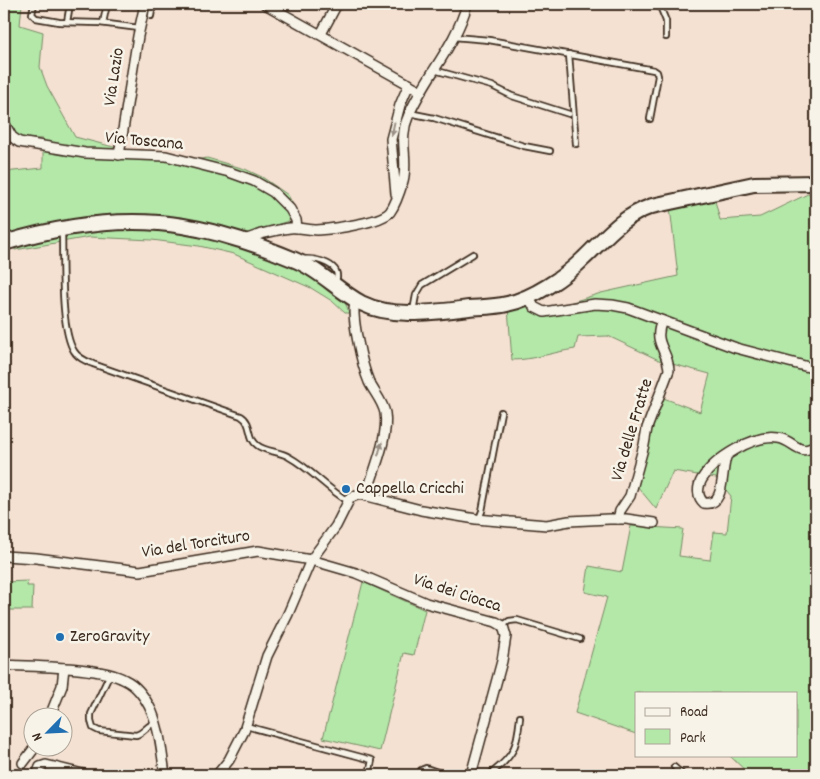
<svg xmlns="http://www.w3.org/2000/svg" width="820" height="779" font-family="Dekko,sans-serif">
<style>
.green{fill:#b4e8a9;stroke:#788964}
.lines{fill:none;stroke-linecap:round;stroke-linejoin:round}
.lane-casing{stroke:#3b2a1e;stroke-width:8}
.street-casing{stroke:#3b2a1e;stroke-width:12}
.secondary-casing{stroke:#3b2a1e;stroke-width:18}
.lane{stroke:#f7f3e8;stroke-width:4.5}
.street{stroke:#f7f3e8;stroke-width:9}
.secondary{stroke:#f7f3e8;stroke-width:14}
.oneway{fill:#998e83}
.poi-dot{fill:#1f6fb2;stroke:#f7f3e8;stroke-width:2}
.labels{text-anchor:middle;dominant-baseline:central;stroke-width:5;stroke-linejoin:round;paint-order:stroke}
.street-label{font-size:18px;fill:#3b2a1e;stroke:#f7f3e8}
.poi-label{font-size:18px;fill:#3b2a1e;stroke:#f7f3e8;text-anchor:start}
</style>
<rect width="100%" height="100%" fill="#f4e1d2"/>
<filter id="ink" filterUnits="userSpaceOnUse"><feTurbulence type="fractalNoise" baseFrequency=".02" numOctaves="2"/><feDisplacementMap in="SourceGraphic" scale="10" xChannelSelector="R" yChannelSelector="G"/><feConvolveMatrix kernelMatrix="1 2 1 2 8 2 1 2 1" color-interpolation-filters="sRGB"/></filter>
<g filter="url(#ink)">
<g class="green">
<path d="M4 4H22L20 25 43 32 40 67 47 86 75 137 175 163 207 158 245 169 262 177 288 195 296 210 299 218 242 235 238 245C271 259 314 272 340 296 345 300 347 307 349 313H345L332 301 311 288 234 254 199 246 152 240 90 237 15 250 14 245 4 248V172L43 168V139L18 138 4 109Z"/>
<path d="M816 190V775H750L729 755H796V693H636V734L575 713 607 597 585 592 589 566 622 572 631 526 683 529 679 556 710 560 714 532 727 533 731 496 716 478 673 471 656 509 637 486 651 423 661 397 700 412 710 374 661 361 608 336 578 337 575 349C553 352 533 360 512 360L508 308 526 301 537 313 601 293 678 276 670 207 714 197 720 220 760 217Z"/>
<path d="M28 581 27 586H33L32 610H4V582Z"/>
<path d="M363 582 425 610 414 655 404 653 380 751 323 738Z"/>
</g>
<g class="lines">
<g class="lane-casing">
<g id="lane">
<path d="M34 4 32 14 36 18 59 22 100 23 139 28"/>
<path d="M659 4 666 21V37"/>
<path d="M151 16 153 4"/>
<path d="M67 22 70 4"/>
<path d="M103 23 107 4"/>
<path d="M454 37 489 40 654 70 657 72 658 76 650 119"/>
<path d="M569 54 576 144"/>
<path d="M434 70 492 86 512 96 569 114"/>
<path d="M409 113 434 118 524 146 550 151"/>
<path d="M62 232C63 261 60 329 74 351 78 358 86 361 93 364L241 416C253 423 247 438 257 445 265 452 280 451 289 457 311 469 327 489 348 501"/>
<path d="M303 259C315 258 345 264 335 283"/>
<path d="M413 311 416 295 422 285 473 254"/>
<path d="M479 519 482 511 501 412"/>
<path d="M502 626 509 621 517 620 580 639"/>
<path d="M110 674 91 714V721L93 728 99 731 136 735C144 733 147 725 155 723"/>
<path d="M246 726 372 760 369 775"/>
<path d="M674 767 683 775"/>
<path d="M419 775 421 770 426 768 446 775"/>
<path d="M489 775C514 756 517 748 520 717"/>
</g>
</g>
<g class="street-casing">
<g id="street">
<path d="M265 4 421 91"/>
<path d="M321 34 337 4"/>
<path d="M4 123 12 137 19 142 85 153 166 156 229 172 254 181 273 192 290 209 296 220 297 228"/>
<path d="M119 155 138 36 145 4"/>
<path d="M396 194 391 139 400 105 409 84"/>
<path d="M243 240C249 239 255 236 261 234 269 232 282 229 290 228 300 227 308 230 317 230 332 229 380 223 390 212 396 204 400 191 403 181 409 159 398 139 408 117 424 78 456 46 467 4"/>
<path d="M528 296 534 307 544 312 595 304 612 305 628 308 736 348 816 369"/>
<path d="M356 299C349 312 363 368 369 382 374 392 383 402 385 413 389 437 373 472 366 496"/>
<path d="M727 455C720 468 727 507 704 503 697 497 697 487 702 479 714 459 754 434 778 438 794 440 799 458 816 445"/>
<path d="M618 519 620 511 630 496 644 445 647 428 669 370C668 350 652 343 662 321"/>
<path d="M4 556 36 558 140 571 258 551 311 560 336 526 350 498 359 494 421 510 476 519 547 525 569 521 609 519H626L654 523"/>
<path d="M4 665C35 667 99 666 125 680 138 686 146 699 152 712 160 731 162 754 165 775"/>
<path d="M50 716 62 686 64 668"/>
<path d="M23 763 36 746"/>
<path d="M37 775 40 767 46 765 87 775"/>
<path d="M217 775 229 760 244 731 267 656 288 614 311 560 356 573 426 603 496 622 503 626 506 636 502 661 471 775"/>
</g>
</g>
<g class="secondary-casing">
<path id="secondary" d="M4 243C61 226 123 216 183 226 221 232 259 245 295 260 320 270 337 290 361 303 393 319 435 312 469 308 482 307 495 307 507 304 532 299 565 277 584 258 607 236 621 217 652 206L754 184 816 183"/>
</g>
<use href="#lane" class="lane"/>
<use href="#street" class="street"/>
<use href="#secondary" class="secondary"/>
</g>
<defs><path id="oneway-solid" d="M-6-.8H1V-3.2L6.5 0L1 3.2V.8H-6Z" transform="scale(1.25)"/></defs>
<g class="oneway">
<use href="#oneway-solid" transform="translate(393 129) rotate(102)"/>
<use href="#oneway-solid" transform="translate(380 449) rotate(-74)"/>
</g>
</g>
<g class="poi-dot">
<circle cx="346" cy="489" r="5"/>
<circle cx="60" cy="637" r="5"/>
</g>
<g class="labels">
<g class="street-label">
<text transform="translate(115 77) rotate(-81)">Via Lazio</text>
<text transform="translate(144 142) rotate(5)">Via Toscana</text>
<text transform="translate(633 430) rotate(-73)">Via delle Fratte</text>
<text transform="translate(196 545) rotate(-9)">Via del Torcituro</text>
<text transform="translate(457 594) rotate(18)">Via dei Ciocca</text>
</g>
<g class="poi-label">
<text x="356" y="489">Cappella Cricchi</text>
<text x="70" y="637">ZeroGravity</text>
</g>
</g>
<rect width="820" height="779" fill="none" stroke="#f7f3e8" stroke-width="20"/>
<rect x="10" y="10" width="800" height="759" fill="none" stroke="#3b2a1e" stroke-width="2" filter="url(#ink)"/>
<rect x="635" y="692" width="162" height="65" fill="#f7f3e8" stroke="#aca397"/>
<rect x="645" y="708" width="25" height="8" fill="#f7f3e8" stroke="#aca397"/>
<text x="680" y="716" font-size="15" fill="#3b2a1e">Road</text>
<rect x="645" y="729" width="25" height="15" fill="#b4e8a9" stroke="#aca397"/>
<text x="680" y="742" font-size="15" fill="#3b2a1e">Park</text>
<g transform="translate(48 732) rotate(246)"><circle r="24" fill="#f7f3e8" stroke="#aca397"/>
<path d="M0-4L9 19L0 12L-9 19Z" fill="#1f6fb2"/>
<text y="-8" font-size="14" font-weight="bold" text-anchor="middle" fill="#3b2a1e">N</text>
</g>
</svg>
